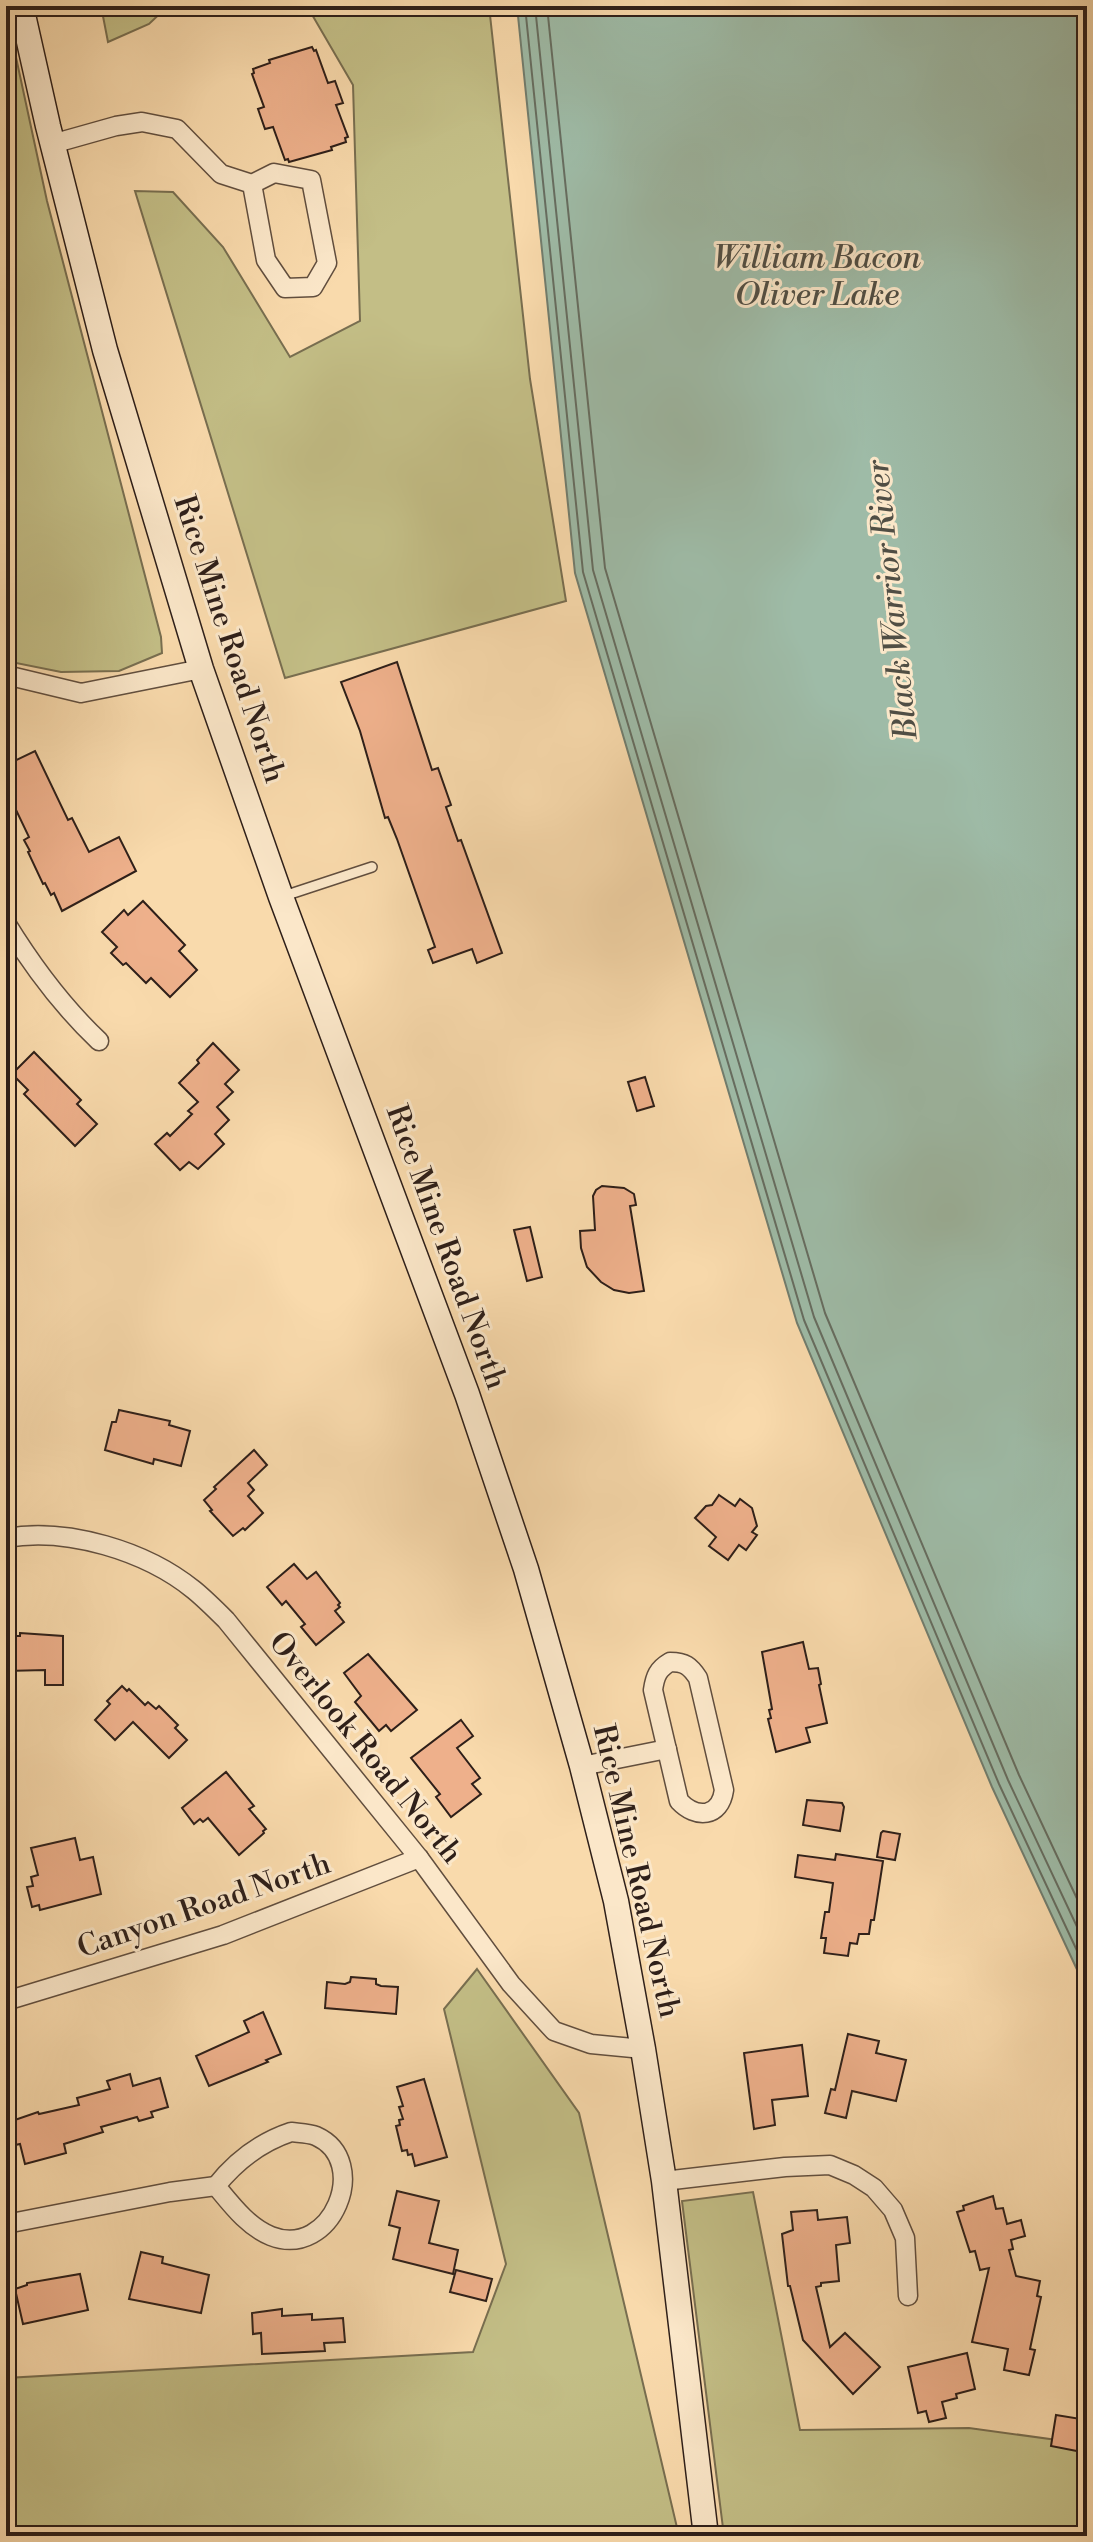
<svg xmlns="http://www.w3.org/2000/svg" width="1093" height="2542" font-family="'Libre Bodoni',serif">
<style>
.green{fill:#c3be86;stroke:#786e50;stroke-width:2}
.water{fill:#9ebba7;stroke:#717d6e;stroke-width:2}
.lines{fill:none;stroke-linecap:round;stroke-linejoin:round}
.shore{stroke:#666d60;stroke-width:2}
.building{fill:#eeb08b;stroke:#2e1f19;stroke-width:2}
.lane-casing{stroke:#614e3e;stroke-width:12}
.street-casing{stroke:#614e3e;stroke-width:21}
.secondary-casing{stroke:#2e1f19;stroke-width:27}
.lane{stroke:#fbe7c9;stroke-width:9}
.street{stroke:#fbe7c9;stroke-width:18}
.secondary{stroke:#fbe7c9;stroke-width:24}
.labels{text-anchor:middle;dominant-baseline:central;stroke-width:6;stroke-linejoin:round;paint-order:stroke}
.street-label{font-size:30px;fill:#2e1f19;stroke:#fbe7c9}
.water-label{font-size:32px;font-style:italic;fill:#504e44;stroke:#fbe7c9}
</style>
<rect width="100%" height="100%" fill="#f9daac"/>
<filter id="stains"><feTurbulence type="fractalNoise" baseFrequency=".0025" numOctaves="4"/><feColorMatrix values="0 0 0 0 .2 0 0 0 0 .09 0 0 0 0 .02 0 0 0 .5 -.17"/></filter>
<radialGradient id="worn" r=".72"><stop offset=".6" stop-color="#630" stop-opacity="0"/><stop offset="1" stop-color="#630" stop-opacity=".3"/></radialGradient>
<g class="green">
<path d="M101 6H168L149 24 108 42Z"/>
<path d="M307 6H489L530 379 566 601 285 678 135 191 173 192 223 247 290 357 360 321 353 85Z"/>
<path d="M6 11 47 201 161 637 162 653 119 671 61 672 6 661Z"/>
<path d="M477 1969 579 2113 679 2536H6V2378L473 2352 506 2264 444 2009Z"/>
<path d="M753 2192 800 2430 969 2428 1087 2444V2536H724L682 2201Z"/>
</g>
<path class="water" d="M517 6H1087V1991L992 1787 797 1323 575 573Z"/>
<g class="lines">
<g class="shore">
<path d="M525 6 583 572 804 1320 999 1784 1087 1972"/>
<path d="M535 6 593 570 814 1317 1008 1780 1087 1948"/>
<path d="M547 6 605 568 825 1313 1019 1775 1087 1920"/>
</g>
</g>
<g class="building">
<path d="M312 47 314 51 316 50 328 83 335 81 343 103 336 105 348 137 345 138 346 142 331 147 332 150 289 162 288 159 285 160 273 127 265 129 258 109 264 107 252 74 254 73 253 69 270 63 269 60Z"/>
<path d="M397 662 432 770 438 768 451 805 446 807 458 841 461 840 502 953 477 963 472 949 433 963 428 950 435 947 397 839 388 817 385 818 360 731 341 682Z"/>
<path d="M35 751 68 820 72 818 89 852 119 837 136 871 62 911 54 893 51 895 45 883 43 884 28 852 30 851 24 840 29 837 6 789V765Z"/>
<path d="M143 901 185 945 179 951 197 970 170 997 151 978 146 983 126 963 123 965 111 953 117 947 102 932 124 910 128 915Z"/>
<path d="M213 1043 239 1070 225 1084 233 1092 217 1107 229 1120 215 1134 224 1144 198 1169 189 1162 180 1170 155 1144 167 1133 170 1136 192 1114 188 1111 198 1102 179 1083 199 1063 197 1060Z"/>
<path d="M34 1052 81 1100 77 1104 97 1124 75 1146 24 1094 28 1090 12 1074Z"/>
<path d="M645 1077 654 1106 637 1111 628 1082Z"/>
<path d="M602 1186 624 1188 634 1194 636 1205 630 1206 644 1291 629 1293 614 1290 601 1282 587 1267 581 1248 580 1231 595 1230 593 1196 596 1190Z"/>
<path d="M530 1227 542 1277 527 1281 514 1230Z"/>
<path d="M119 1410 170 1421 169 1425 190 1431 181 1466 154 1459 153 1464 105 1450 112 1422H116Z"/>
<path d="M254 1450 267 1465 248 1483 254 1490 248 1496 263 1513 245 1530 243 1528 233 1536 210 1511 212 1510 204 1500 216 1489 214 1487Z"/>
<path d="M719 1495 735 1506 740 1499 752 1508 757 1526 752 1532 757 1535 746 1550 739 1545 728 1560 709 1546 716 1537 695 1518 706 1506 712 1505Z"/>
<path d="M294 1564 307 1579 316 1572 340 1603 338 1605 340 1607 335 1611 344 1622 316 1645 301 1627 305 1624 286 1601 282 1605 267 1587Z"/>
<path d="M20 1633 63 1636V1685H45V1670L6 1671V1644H8V1636H20Z"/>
<path d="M803 1642 809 1669 818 1668 821 1684 819 1685 827 1723 806 1728 810 1742 776 1752 768 1719 771 1718 769 1710 772 1709 762 1652Z"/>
<path d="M368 1654 417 1710 391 1731 386 1725 379 1731 355 1702 361 1696 344 1673Z"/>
<path d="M122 1686 127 1691 129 1689 145 1705 148 1702 156 1709 159 1706 178 1725 175 1728 187 1740 169 1758 133 1722 115 1740 95 1720 110 1704 107 1701Z"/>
<path d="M461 1720 473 1736 457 1748 480 1778 472 1784 481 1794 451 1817 436 1797 440 1794 411 1758Z"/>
<path d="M226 1772 254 1806 249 1809 266 1829 263 1831 264 1833 239 1855 208 1818 203 1822 200 1819 194 1824 182 1808Z"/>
<path d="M807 1800 842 1803 844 1807 840 1831 803 1825Z"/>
<path d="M883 1831 900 1834 895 1860 877 1857 881 1833Z"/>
<path d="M75 1838 80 1860 93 1857 101 1894 40 1910 39 1905 32 1907 27 1887 33 1886 31 1877 38 1875 31 1848Z"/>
<path d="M836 1854 883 1861 874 1920H871L869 1934H859L857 1944 850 1943 848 1956 824 1953 826 1938H821L825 1912H829L833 1883 795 1877 798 1855 835 1860Z"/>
<path d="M351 1977 376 1979V1984L381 1986 398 1987 396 2014 325 2008 327 1982 345 1984 350 1982Z"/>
<path d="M263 2012 281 2054 266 2060 268 2062 209 2086 196 2056 249 2032 244 2021Z"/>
<path d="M848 2034 879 2041 876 2053 906 2060 896 2101 852 2091 846 2118 825 2113 831 2089 835 2090Z"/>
<path d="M802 2045 808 2096 772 2100 775 2125 754 2129 744 2053Z"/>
<path d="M130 2074 133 2086 160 2078 168 2107 151 2112 153 2117 139 2121 137 2117 101 2127 103 2132 64 2144 66 2153 25 2164 20 2144 6 2147V2123L38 2112 39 2114 79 2105 77 2098 110 2089 107 2081Z"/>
<path d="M424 2079 447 2157 415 2166 412 2154 408 2155 407 2150 402 2151 396 2126 400 2125 399 2120 403 2119 399 2107 403 2106 397 2087Z"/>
<path d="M397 2191 439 2201 429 2243 458 2250 453 2274 393 2259 400 2228 389 2225Z"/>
<path d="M993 2196 996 2209 1003 2208 1007 2224 1021 2220 1025 2236 1011 2240 1013 2249 1009 2250 1016 2276 1040 2281 1037 2296 1041 2297 1030 2349 1035 2350 1029 2375 1004 2370 1008 2349 972 2342 989 2268 980 2270 975 2251 970 2252 957 2212 964 2210 963 2206Z"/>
<path d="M817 2210 818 2220 847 2217 850 2243 836 2245 839 2281 821 2283V2286L816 2287 830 2347 845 2333 880 2367 853 2394 803 2340 790 2286H788L782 2234 793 2230 791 2212Z"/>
<path d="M141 2252 163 2257 162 2263 209 2275 201 2313 129 2299Z"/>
<path d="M456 2270 492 2279 486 2301 450 2292Z"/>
<path d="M80 2274 88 2310 23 2324 15 2289 27 2285V2283Z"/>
<path d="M282 2309V2316L312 2314V2320L343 2318 345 2342 324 2343 325 2351 262 2354 261 2333 253 2334 252 2313Z"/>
<path d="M967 2353 975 2389 956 2394 957 2398 942 2402 946 2418 929 2422 926 2411 918 2413 908 2367Z"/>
<path d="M1056 2415 1087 2420V2453L1051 2446Z"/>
</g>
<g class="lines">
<g class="lane-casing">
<path id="lane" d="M281 897 372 867"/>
</g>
<g class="street-casing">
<g id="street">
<path d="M52 144 116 126 142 122 177 129 221 174 252 184 266 260 285 288 313 287 327 263 311 180 274 173 252 184"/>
<path d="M6 675 81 693 201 669"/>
<path d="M6 923C33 967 62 1006 99 1041"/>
<path d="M6 1538C67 1527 146 1551 194 1590 205 1599 216 1610 226 1620L419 1858 511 1984 554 2031 591 2044 643 2049"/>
<path d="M670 1662C685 1662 690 1666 698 1678L724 1790C720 1818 696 1819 679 1801L653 1690C655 1676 658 1669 670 1662Z"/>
<path d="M582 1766 667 1749"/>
<path d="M6 2001 223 1935 419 1858"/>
<path d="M291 2132C298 2133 309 2133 316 2136 372 2161 332 2260 271 2236 248 2227 231 2204 216 2186 236 2161 261 2142 291 2132Z"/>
<path d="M664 2181 785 2167 830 2165 854 2175 874 2188 893 2210 905 2238 908 2296"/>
<path d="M6 2224 170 2192 216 2186"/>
</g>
</g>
<g class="secondary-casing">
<path id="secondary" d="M21 6 48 126 105 350 201 669 281 897 467 1394 526 1569 582 1766 616 1901 643 2049 664 2181 706 2536"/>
</g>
<use href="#lane" class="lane"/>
<use href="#street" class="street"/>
<use href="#secondary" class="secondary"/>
</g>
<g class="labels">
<g class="street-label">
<text transform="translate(229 639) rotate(72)">Rice Mine Road North</text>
<text transform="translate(446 1247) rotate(70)">Rice Mine Road North</text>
<text transform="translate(365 1748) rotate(51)">Overlook Road North</text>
<text transform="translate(636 1871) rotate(77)">Rice Mine Road North</text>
<text transform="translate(204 1906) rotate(-19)">Canyon Road North</text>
</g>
<g class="water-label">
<text x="817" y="258">William Bacon<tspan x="817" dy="37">Oliver Lake</tspan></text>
<text transform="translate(892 600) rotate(-96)">Black Warrior River</text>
</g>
</g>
<rect width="1093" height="2542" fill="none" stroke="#f9daac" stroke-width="32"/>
<rect x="8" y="8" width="1077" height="2526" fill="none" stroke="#2e1f19" stroke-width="4"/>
<rect x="16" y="16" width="1061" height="2510" fill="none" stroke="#2e1f19" stroke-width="2"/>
<rect width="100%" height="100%" filter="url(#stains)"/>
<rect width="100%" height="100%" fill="url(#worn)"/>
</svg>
